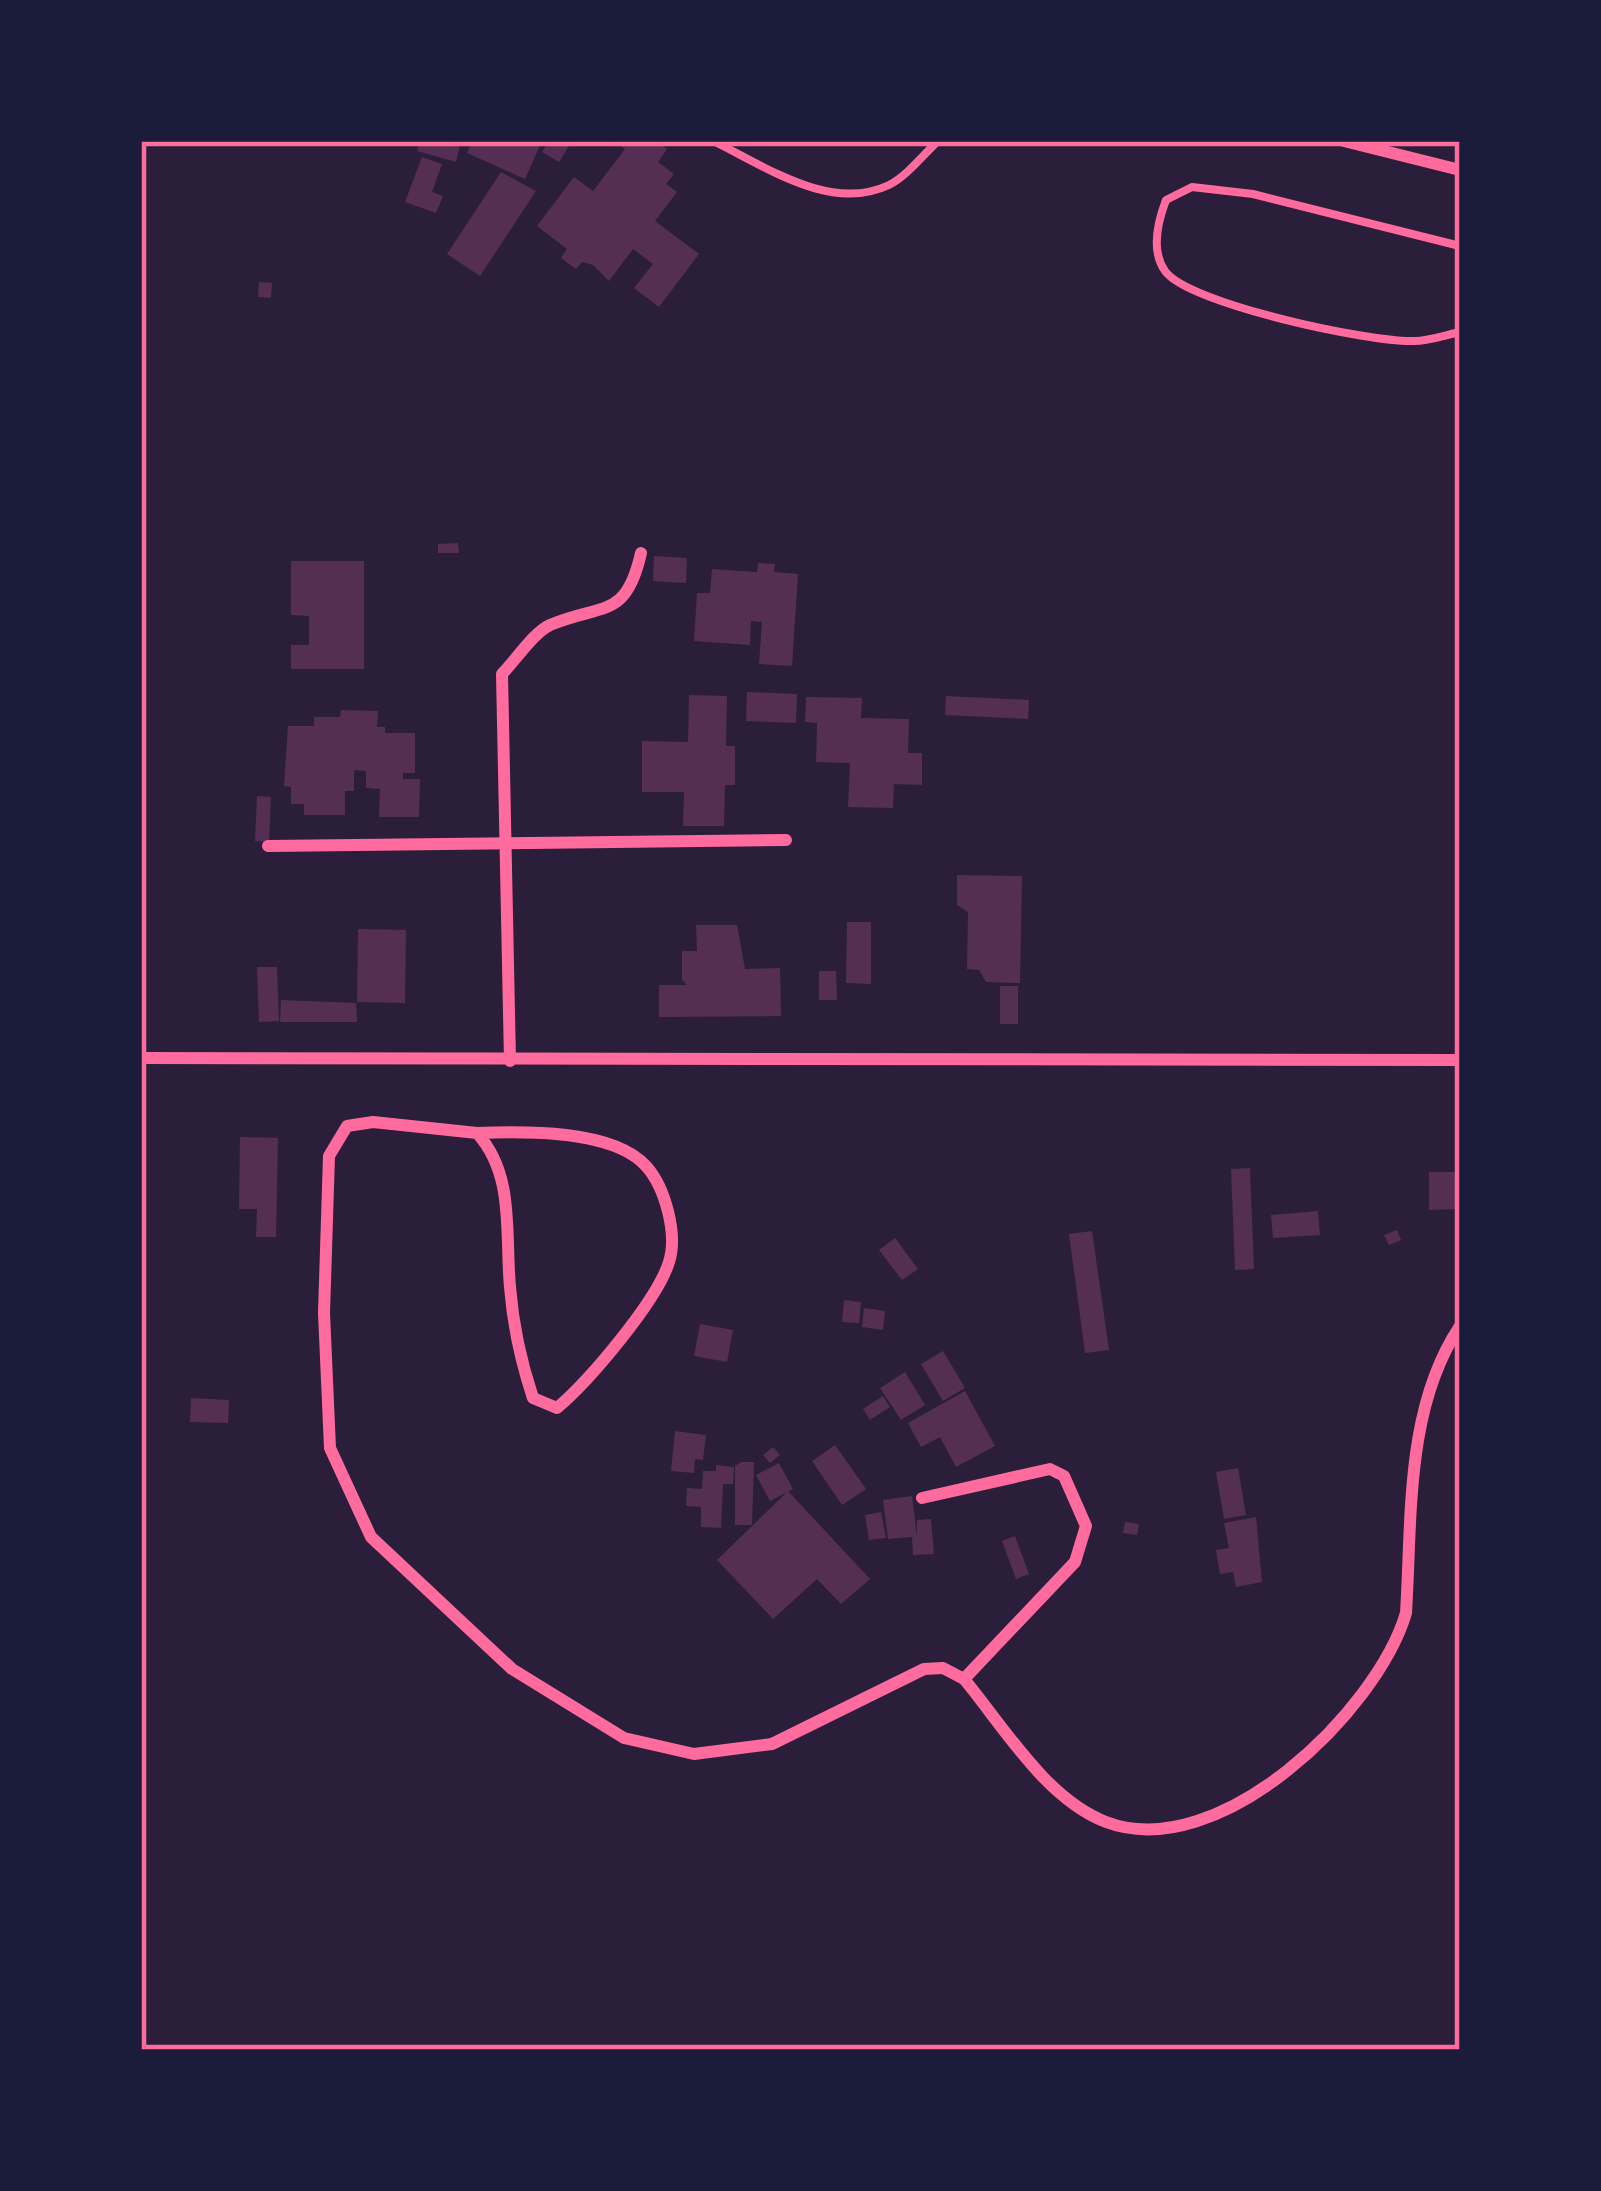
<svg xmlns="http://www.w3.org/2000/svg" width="1601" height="2191" font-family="Karla,sans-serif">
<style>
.green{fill:#2a1e3b}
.building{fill:#542f53}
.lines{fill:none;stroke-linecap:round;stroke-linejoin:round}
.service{stroke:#ff6b9d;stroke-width:8}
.minor{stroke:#ff6b9d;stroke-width:12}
.neatline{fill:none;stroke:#ff6b9d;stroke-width:4.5}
</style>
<rect width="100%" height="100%" fill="#1b1b3a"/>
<rect class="green" x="141" y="141" width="1319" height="1909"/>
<g class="building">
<path d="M420 141H461L456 162 417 151Z"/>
<path d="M472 141H542L525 179 467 153Z"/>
<path d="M549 141H572L559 162 542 152Z"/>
<path d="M615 141H657L667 149 658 162 674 174 666 184 677 192 655 221 699 254 659 307 634 288 653 264 633 249 609 281 593 265 582 262 576 269 561 258 567 249 537 226 574 177 593 191 625 149Z"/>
<path d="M422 157 442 164 432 192 443 196 436 213 405 202Z"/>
<path d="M501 172 536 191 480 276 447 254Z"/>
<path d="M259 282 272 283 271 298 258 297Z"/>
<path d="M458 543 459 553H438V544Z"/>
<path d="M654 556 687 558 686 583 653 581Z"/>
<path d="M291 561H364V669H291V645H309V616L291 615Z"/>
<path d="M758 563 775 564 774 572 798 574 792 666 759 664 762 622 751 621 750 645 694 641 697 593H710L712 569 757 572Z"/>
<path d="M747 692 797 694 796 723 746 721Z"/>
<path d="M689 695 727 696 726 746H735V785H725L724 826H683L684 792H642V741L688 742Z"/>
<path d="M946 696 1029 700 1028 719 945 715Z"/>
<path d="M806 697 862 698 861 718 909 719 908 753H922V785L894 784 893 808 848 807 850 763 816 762 817 723 805 722Z"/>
<path d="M341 710 378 711 377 727H385V733H415V773H403V779H420L419 817H379L380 789 366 788V771L354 770V791H345V815H304V804H291V787L284 786 288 726H314V717H340Z"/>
<path d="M257 796 271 797 269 842 255 841Z"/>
<path d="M957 875 1022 876 1020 983 986 982 979 970 967 969 968 912 957 905Z"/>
<path d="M847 922H871V984L846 983Z"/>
<path d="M696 925H737L745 969 780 968 781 1016 659 1017V985H687L682 980V951H697Z"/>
<path d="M358 929 406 930 405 1003 357 1002Z"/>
<path d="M257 967H277L279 1021 259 1022Z"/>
<path d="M819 971H836L837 1000H819Z"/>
<rect x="1000" y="986" width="18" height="38"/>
<path d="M281 1000 356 1003 357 1022H280Z"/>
<path d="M240 1137 278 1138 276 1237H256L257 1209H239Z"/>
<path d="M1250 1168 1254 1269 1235 1270 1231 1169Z"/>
<path d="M1429 1172H1460V1209L1429 1210Z"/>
<path d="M1318 1211 1320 1235 1273 1238 1271 1215Z"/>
<path d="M1397 1230 1401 1240 1389 1245 1384 1235Z"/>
<path d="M1092 1231 1109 1350 1085 1353 1069 1234Z"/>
<path d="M895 1238 918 1269 902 1280 879 1250Z"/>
<path d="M844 1300 861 1302 859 1323 842 1322Z"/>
<path d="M864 1308 885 1311 883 1330 862 1327Z"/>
<path d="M700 1324 733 1330 727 1362 694 1356Z"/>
<path d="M943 1351 965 1388 943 1401 921 1364Z"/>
<path d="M905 1372 925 1405 901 1420 880 1388Z"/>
<path d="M965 1391 995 1446 956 1467 940 1437 921 1447 908 1423Z"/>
<path d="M883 1396 890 1407 870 1420 863 1409Z"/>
<path d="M191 1398 229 1400 228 1423 190 1422Z"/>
<path d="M675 1431 706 1435 703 1460 695 1459 694 1473 671 1471Z"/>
<path d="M835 1445 866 1489 842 1505 812 1461Z"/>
<path d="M773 1447 780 1455 770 1463 763 1455Z"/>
<path d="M741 1462H754L752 1525H735V1466Z"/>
<path d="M779 1463 793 1489 770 1501 756 1475Z"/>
<path d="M716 1465 734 1467 733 1484H723L721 1528 701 1527V1507L686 1506 687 1488 702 1489 703 1471H716Z"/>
<path d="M1238 1468 1246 1515 1224 1519 1216 1472Z"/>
<path d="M788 1491 870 1579 841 1604 817 1579 773 1619 717 1560Z"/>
<path d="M912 1496 917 1536V1520L931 1519 934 1554 913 1555 912 1537 888 1539 883 1500Z"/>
<path d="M881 1512 886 1538 869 1540 865 1515Z"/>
<path d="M1256 1517 1262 1582 1236 1587 1233 1572 1220 1574 1216 1550 1229 1548 1224 1523Z"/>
<path d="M1125 1522 1139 1524 1137 1535 1123 1533Z"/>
<path d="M1015 1536 1029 1574 1016 1579 1002 1541Z"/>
</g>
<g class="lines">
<g class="service">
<path d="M713 141C765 166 830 213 889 185 907 176 923 155 938 141"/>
<path d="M1460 246 1253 194 1192 187 1166 200C1158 221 1150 250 1165 271 1188 304 1372 343 1414 341 1429 341 1446 335 1460 332"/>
</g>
<g class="minor">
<path d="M1344 141 1460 170"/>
<path d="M268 846 786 840"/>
<path d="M141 1058 1460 1060"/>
<path d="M510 1061 502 674C516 660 533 633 550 625 602 603 626 620 641 553"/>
<path d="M477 1133C522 1131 613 1129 646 1166 665 1187 678 1234 669 1262 657 1301 589 1381 557 1408L533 1398C521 1362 513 1325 510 1287 505 1233 515 1175 477 1133L373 1122 347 1126 329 1156 324 1313 330 1448 371 1537 512 1669 624 1738 694 1754 772 1744 924 1669 943 1668 964 1679C1004 1727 1046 1799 1106 1822 1219 1865 1377 1711 1406 1613 1412 1517 1405 1408 1460 1326"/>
<path d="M922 1498 1050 1469 1064 1476 1086 1526 1075 1562 964 1679"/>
</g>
</g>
<rect width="1601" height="2191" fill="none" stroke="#1b1b3a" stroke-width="288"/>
<rect x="144" y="144" width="1313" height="1903" class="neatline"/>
</svg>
